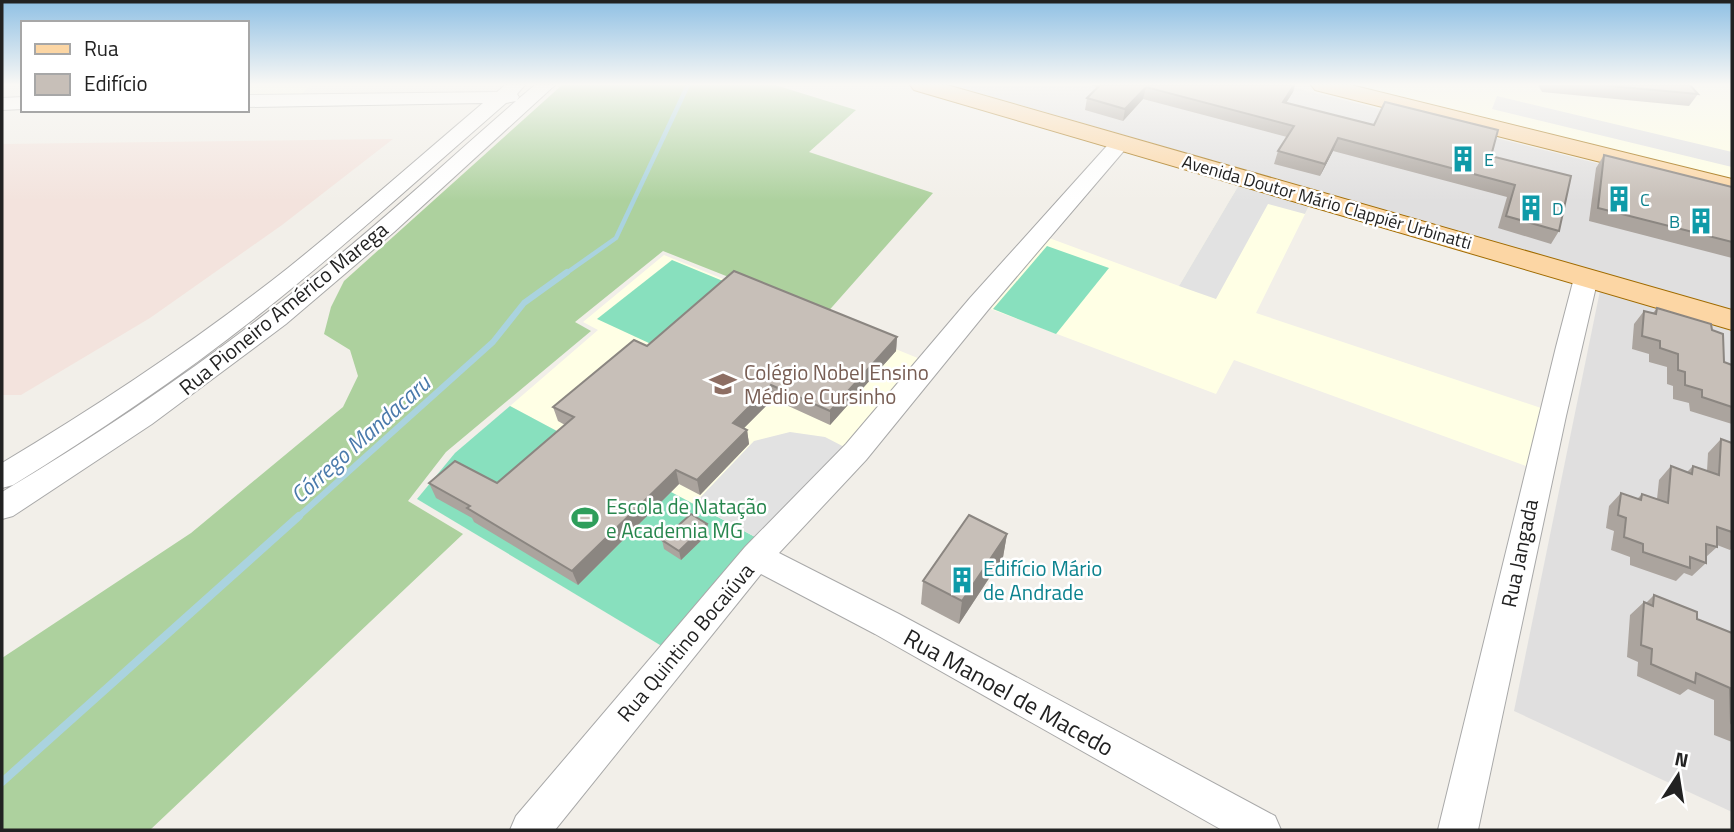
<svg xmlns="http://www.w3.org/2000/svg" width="1734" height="832" font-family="'Titillium Web',sans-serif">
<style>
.residential{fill:#e0dfdf}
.education{fill:#ffffe5}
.military{fill:#f3e3dd}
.forest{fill:#add19e}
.pitch{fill:#88e0be}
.parking{fill:#e2e2e2}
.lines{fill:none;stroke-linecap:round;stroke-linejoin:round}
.stream-far2{stroke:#aad3df;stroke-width:4.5}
.stream-far1{stroke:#aad3df;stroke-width:6}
.stream{stroke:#aad3df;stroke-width:8}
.minor-casing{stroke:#a9a9a9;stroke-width:2}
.major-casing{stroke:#a06b00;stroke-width:2}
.minor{fill:#fff;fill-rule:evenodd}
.major{fill:#fcd6a4;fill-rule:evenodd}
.wall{fill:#aba49e}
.shaded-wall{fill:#8b8681}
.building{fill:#c7bfb8;stroke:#8b8681;stroke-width:2}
.labels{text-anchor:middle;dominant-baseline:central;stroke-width:5;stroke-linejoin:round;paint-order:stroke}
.far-culture-label{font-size:18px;fill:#0d838f;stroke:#fff;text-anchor:start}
.far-street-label{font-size:18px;fill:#222;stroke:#fff}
.street-label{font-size:21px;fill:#222;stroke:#fff}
.education-label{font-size:21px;fill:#785e54;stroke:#fff;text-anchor:start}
.leisure-label{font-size:21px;fill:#27864d;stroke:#fff;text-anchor:start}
.culture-label{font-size:21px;fill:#0d838f;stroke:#fff;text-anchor:start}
.water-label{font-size:23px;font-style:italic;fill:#4a7aab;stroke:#fff}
.near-street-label{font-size:24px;fill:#222;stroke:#fff}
</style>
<rect width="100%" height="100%" fill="#f2efe9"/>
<g class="residential">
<path d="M951 85H1283L1732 197V310Z"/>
<path d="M1601 286 1732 324V812L1514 711Z"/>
</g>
<g class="education">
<path d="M247 85H312L295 100 247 101Z"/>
<path d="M1342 85H1732V181Z"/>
<path d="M1243 178 1313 198 1256 313 1544 409 1529 467 1234 360 1216 394 980 305 1041 235 1179 286Z"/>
<path d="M664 255 930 363 774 547 510 406 598 330 583 322Z"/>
</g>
<path class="military" d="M393 139 282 225 150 318 21 395H2V144Z"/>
<path class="forest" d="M562 85H775L856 110 809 152 933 193 825 315 663 251 575 322 591 331 446 452 408 501 463 534 150 830H2V658L191 533 343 407 358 376 350 350 324 334 331 307 344 281Z"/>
<g class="pitch">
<path d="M1047 246 1109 268 1056 334 993 309Z"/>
<path d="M672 260 723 281 651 344 597 319Z"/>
<path d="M510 406 774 547 680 657 417 499 455 453Z"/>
</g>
<g class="parking">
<path d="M1497 96 1732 152V167L1492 109Z"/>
<path d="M1243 178 1313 198 1305 214 1268 204 1216 299 1179 286Z"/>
<path d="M790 432 825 437 854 452 774 547 694 504 754 441Z"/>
</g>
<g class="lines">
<path class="stream-far2" d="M565 274 616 238 688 85"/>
<path class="stream-far1" d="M297 518 493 342 524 303 567 272"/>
<path class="stream" d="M2 782 299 516"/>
<g class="minor-casing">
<g id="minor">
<path d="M505 85H525L517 94 519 97 517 100 535 85H555L394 232 286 324 152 424 13 516 2 519V492C110 428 213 357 311 278 382 222 448 160 516 101L506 103C426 172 348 244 265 310 185 374 100 431 13 485L2 488V463C101 404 197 340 288 268 354 215 418 158 483 103L247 107V95L497 92Z"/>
<path d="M23 97V109L2 110V98Z"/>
<path d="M1121 136 1128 138 1131 142 1128 146 988 310 866 460 779 553 899 614 1275 816 1281 830H1222L875 634 761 574 555 830H510L516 816 745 547 846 444 970 298 1114 138Z"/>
<path d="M1586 271 1594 273 1598 278 1566 416 1478 830H1438L1556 347 1574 278 1578 273Z"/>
</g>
</g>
<g class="major-casing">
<g id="major">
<path d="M910 85H947L1732 310V330L914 90Z"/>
<path d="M1311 85H1351L1732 179V195L1315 90Z"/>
</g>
</g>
<use href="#minor" class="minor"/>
<use href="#major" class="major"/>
</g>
<g class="wall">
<path d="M1090 85H1295L1293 92 1286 103 1491 156 1559 231 1551 244 1498 228 1507 197 1333 151 1320 176 1274 164 1278 151 1287 137 1143 99 1123 121 1085 110 1087 98 1097 87Z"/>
<path d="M1538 85H1690L1698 94 1689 106 1542 92Z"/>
<path d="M1604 155 1732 187V258L1589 221 1596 168Z"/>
<path d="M1657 308 1712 330 1724 362 1732 365V424L1690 411 1689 403 1673 399V386L1667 384V367L1649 362V354L1632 349 1634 324 1644 311 1653 313Z"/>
<path d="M897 337 896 351 830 425 773 399 744 428 747 430 749 444 700 495 679 484 578 585 474 522 472 518 436 498 429 483H497L565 425 558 421 553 407Z"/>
<path d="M1721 439 1732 443V548L1730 550 1717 545V547L1706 557V563L1692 576 1684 573 1676 581 1630 565V557L1611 550 1614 531 1606 528 1609 506 1621 493 1637 499 1642 494 1657 499 1659 480 1671 466 1687 472 1693 466 1707 471 1708 453Z"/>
<path d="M707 524 709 533 681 560 664 549 662 540Z"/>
<path d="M1007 534 1003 557 959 624 921 604 923 581Z"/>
<path d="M1654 595 1697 619 1732 645V742L1714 735V700L1688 689 1680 695 1637 676 1638 662 1627 657 1630 615 1644 602 1646 603Z"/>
</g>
<g class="shaded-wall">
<path d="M1294 85H1295L1293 92 1279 114 1283 102Z"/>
<path d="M1146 87 1143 99 1123 121 1125 109Z"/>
<path d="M1338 138 1333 151 1320 176 1325 164Z"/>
<path d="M897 337 896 351 830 425V411Z"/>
<path d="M771 385 773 399 735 437 733 423Z"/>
<path d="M747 430 749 444 700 495 697 480Z"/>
<path d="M676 470 679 484 578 585 572 571Z"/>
<path d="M707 524 709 533 681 560 679 551Z"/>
<path d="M1007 534 1003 557 959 624 962 601Z"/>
</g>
<g class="building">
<path d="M1100 85H1294L1283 102 1374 125 1385 102 1498 130 1491 156 1571 176 1559 231 1506 216 1515 185 1338 138 1325 164 1278 151 1294 126 1146 87 1125 109 1087 98Z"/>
<path d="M1600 85H1690L1698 94Z"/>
<path d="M1604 155 1732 187V242L1598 208Z"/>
<path d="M734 271 897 337 830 411 771 385 733 423 747 430 697 480 676 470 572 571 467 508 470 506 429 483 455 461 497 483 574 417 553 407 634 340 647 346Z"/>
<path d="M1657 308 1711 324 1712 330 1723 334 1724 362 1732 365V407L1702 397V390L1685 385V372L1678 370V354L1660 348V341L1642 336 1644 311 1656 314Z"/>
<path d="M1721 439 1732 443V532L1717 527V547L1706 544V563L1690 557V568L1643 552V544L1624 537 1626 518 1618 515 1621 493 1641 500 1642 494 1668 503 1671 466 1692 474 1693 466 1719 475Z"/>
<path d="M691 514 707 524 679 551 662 540Z"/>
<path d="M969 515 1007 534 962 601 923 581Z"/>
<path d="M1654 595 1697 612V619L1732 633V724L1731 723 1730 688 1696 673 1695 683 1651 664 1652 649 1641 645 1644 602 1653 606Z"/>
</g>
<linearGradient id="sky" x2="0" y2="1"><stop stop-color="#8fc0e4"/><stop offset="0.42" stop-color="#f9f8f5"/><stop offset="1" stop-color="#f9f8f5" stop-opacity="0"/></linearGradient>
<rect width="1734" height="201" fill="url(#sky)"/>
<defs>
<g id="building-bare" transform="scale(2.1)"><path d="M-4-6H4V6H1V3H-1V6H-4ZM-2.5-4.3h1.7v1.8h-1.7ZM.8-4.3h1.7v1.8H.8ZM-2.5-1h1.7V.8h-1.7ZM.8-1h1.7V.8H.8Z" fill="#0f9aa8" stroke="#fff" stroke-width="2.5" paint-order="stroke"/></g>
<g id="school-bare" transform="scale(2.1)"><path d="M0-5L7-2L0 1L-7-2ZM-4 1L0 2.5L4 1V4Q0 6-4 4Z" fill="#8d6e63" stroke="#fff" stroke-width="2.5" paint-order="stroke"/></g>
<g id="stadium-bare" transform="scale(2.1)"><path d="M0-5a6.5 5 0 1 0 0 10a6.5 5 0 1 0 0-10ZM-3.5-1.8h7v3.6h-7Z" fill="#2e9e5b" stroke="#fff" stroke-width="2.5" paint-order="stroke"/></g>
</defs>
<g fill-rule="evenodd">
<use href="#building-bare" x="1463" y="159"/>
<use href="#building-bare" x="1619" y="199"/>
<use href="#building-bare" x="1531" y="208"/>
<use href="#building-bare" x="1701" y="221"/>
<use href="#school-bare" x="723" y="384"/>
<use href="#stadium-bare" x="585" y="518"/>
<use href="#building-bare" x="962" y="580"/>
</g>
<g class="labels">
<g class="far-culture-label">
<text x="1484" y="159">E</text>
<text x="1640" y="199">C</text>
<text x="1552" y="208">D</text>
<text x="1680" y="221" text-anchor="end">B</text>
</g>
<g class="far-street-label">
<text transform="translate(1327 202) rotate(16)">Avenida Doutor Mário Clappiér Urbinatti</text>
</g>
<g class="street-label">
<text transform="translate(283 308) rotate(-39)">Rua Pioneiro Américo Marega</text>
<text transform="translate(1519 553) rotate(-78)">Rua Jangada</text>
<text transform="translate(685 642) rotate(-50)">Rua Quintino Bocaiúva</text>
</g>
<g class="education-label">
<text x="744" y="372">Colégio Nobel Ensino<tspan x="744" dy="24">Médio e Cursinho</tspan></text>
</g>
<g class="leisure-label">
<text x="606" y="506">Escola de Natação<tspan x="606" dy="24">e Academia MG</tspan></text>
</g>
<g class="culture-label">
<text x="983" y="568">Edifício Mário<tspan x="983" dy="24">de Andrade</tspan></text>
</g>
<g class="water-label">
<text transform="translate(360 439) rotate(-42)">Córrego Mandacaru</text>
</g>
<g class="near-street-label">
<text transform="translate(1009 692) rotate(29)">Rua Manoel de Macedo</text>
</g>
</g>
<rect width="1734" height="832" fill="none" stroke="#222222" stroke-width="7"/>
<rect x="21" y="21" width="228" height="91" fill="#ffffff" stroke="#a7a7a7" stroke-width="2"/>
<rect x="35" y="44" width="35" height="10" fill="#fcd6a4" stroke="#a7a7a7" stroke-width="2"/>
<text x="84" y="56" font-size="21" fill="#222222">Rua</text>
<rect x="35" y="74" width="35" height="21" fill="#c7bfb8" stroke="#a7a7a7" stroke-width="2"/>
<text x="84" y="91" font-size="21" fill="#222222">Edifício</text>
<g transform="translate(1678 776) rotate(12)" stroke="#ffffff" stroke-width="5" paint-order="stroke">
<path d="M0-5L12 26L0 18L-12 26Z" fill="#222222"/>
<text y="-10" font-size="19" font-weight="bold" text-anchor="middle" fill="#222222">N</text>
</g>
</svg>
